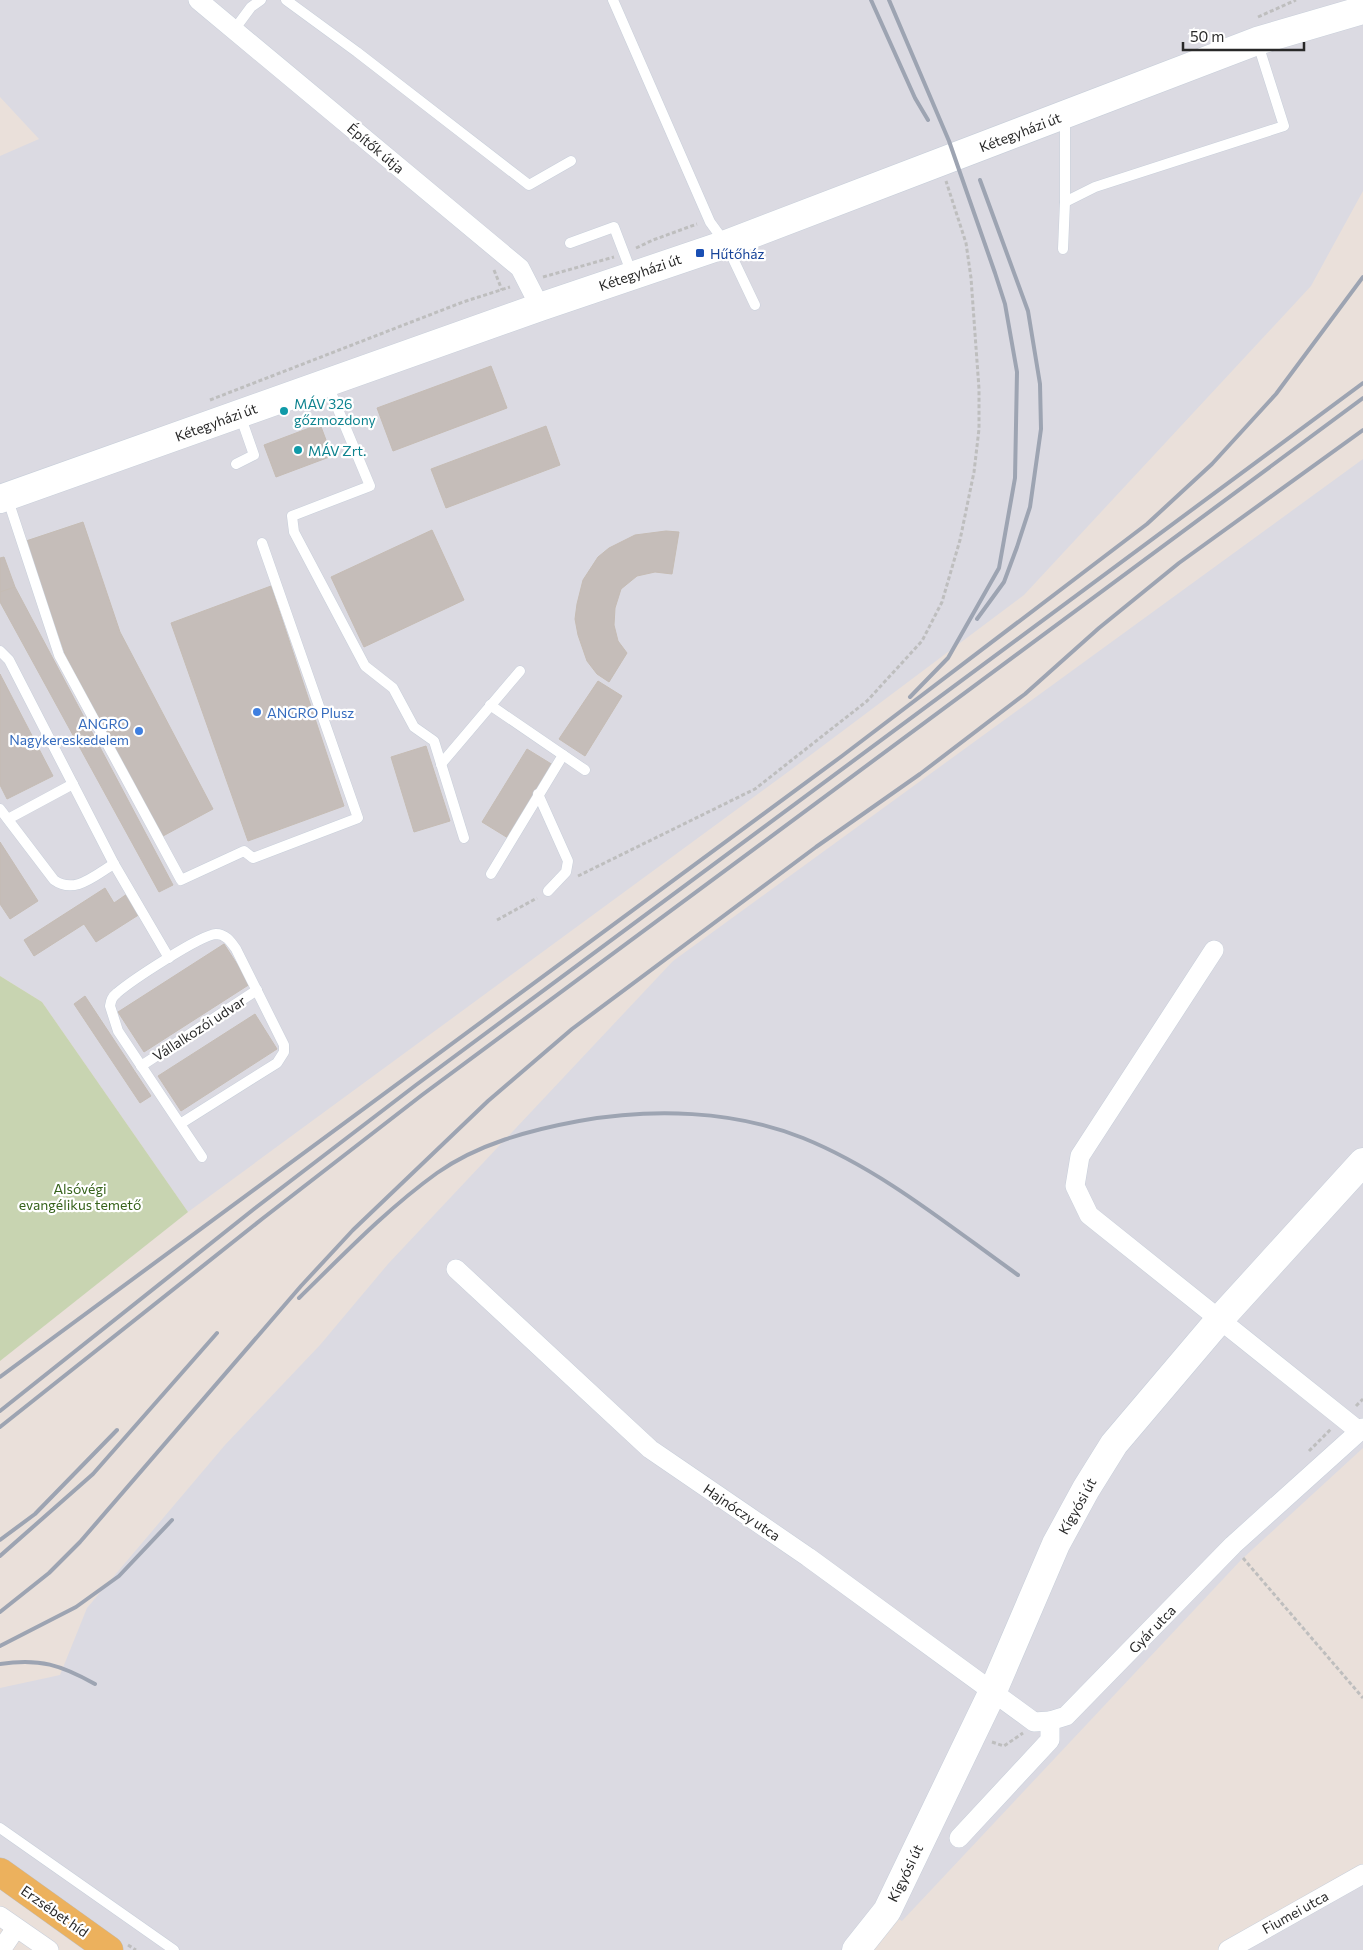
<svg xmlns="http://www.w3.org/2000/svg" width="1363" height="1950" font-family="Commissioner,sans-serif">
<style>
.industrial{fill:#dbdae2}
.cemetery{fill:#c8d4b1}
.building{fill:#c5bdb9;stroke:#c5bcb4}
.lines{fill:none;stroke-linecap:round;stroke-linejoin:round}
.lane-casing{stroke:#c8cfda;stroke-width:11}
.street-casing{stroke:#c8cfda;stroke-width:20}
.secondary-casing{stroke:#c8cfda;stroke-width:29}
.primary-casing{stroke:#bebebe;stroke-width:29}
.path{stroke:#bebebe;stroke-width:3;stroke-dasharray:4 2.5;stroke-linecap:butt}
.lane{stroke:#fff;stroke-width:10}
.street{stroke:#fff;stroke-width:19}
.secondary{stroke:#fff;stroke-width:28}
.primary{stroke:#ecb15d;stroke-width:28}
.rail{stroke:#9da4b2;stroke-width:4}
.transit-dot{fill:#1a4fb4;stroke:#fff;stroke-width:2}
.culture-dot{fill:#0f9aa8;stroke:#fff;stroke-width:2}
.shop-dot{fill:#3f7fe0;stroke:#fff;stroke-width:2}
.labels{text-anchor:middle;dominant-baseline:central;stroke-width:4.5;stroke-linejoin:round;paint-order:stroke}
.street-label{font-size:14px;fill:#282828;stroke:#fff}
.transit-label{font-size:14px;fill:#164399;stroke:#fff;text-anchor:start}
.culture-label{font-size:14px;fill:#0d838f;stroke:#fff;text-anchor:start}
.shop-label{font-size:14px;fill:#366cbe;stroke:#fff;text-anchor:start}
.park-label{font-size:14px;fill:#36621b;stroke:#fff}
</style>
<rect width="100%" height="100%" fill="#eae0da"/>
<g class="industrial">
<path d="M0 0H1363V191L1311 286 1024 595 792 769 188 1212 42 1002 0 976V156L39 139 0 97Z"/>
<path d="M1363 459V1448L1241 1560 902 1921 886 1912 855 1950H108L0 1874V1688L60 1675 87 1608 225 1445 320 1345 388 1264 673 961Z"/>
<path d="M1363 1870V1950H1222Z"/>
</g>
<path class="cemetery" d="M0 976 42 1002 188 1212 0 1361Z"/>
<g class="building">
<path d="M491 366 507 408 393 451 377 408Z"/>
<path d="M320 424 332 456 276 477 264 445Z"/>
<path d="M546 426 560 465 446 508 431 469Z"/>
<path d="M83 522 120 632 213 809 163 836 65 654 26 541Z"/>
<path d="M432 530 464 600 364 647 331 577Z"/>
<path d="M666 531 679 532 672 574 655 572 637 576 621 589 615 608 614 625 618 641 627 653 609 682 597 674 587 661 578 635 575 619 577 604 583 580 598 557 609 548 635 535Z"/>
<path d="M4 557 15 587 0 592V558Z"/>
<path d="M271 586 344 806 248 841 171 623Z"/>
<path d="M15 587 173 885 159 892 0 602V592Z"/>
<path d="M0 674 53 776 7 799 0 785Z"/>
<path d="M598 681 622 696 585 756 559 739Z"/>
<path d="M426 746 450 821 414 832 391 757Z"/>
<path d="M527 749 553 765 508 838 482 822Z"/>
<path d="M0 842 38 901 10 919 0 904Z"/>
<path d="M105 888 114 903 127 894 140 914 96 942 84 924 34 956 24 940Z"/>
<path d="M224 944 250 984 144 1052 118 1012Z"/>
<path d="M85 996 151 1096 140 1103 74 1004Z"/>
<path d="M255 1014 277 1049 181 1111 158 1076Z"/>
</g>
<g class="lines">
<g class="lane-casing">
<g id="lane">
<path d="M286 0 357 52 529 185 571 161"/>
<path d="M613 0 710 222 726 244 755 305"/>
<path d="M234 30 251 7 261 0"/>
<path d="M1065 202 1095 187 1284 126 1257 41"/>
<path d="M570 243 614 227 632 274"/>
<path d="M1063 249 1065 202V116"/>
<path d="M327 383 370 486 292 516 294 532 365 666 393 688 414 727 434 741 464 838"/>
<path d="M236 464 254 455 240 415"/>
<path d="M7 497 59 655 181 880 244 851 253 858 358 818 262 543"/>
<path d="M0 651 9 660 114 864 169 958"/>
<path d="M490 705 585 770"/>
<path d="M441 764 520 671"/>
<path d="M538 794 568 861 566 872 548 891"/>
<path d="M0 809 54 880C75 895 95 875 114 864"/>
<path d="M8 819 73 784"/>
<path d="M491 874 563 755"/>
<path d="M141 1066 257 990"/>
<path d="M180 1124 277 1063 284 1052V1045L236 949C231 942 226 934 216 934 200 935 131 981 117 993 112 997 111 1000 110 1006L118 1031 202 1157"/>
<path d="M0 1828 174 1950"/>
</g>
</g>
<g class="street-casing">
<g id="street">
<path d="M198 0 520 268 540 307"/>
<path d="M1214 950 1080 1156 1075 1186 1089 1215 1359 1431"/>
<path d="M456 1269 650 1449 808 1557 1034 1722 1050 1721"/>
<path d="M959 1838 1050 1740V1721L1066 1716 1233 1545 1363 1428"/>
<path d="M0 1916 49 1950"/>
<path d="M1 1950 16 1928"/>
<path d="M1228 1950 1363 1874"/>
</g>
</g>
<g class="secondary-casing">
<g id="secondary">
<path d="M0 499 540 307 726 244 1257 41 1363 10"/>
<path d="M856 1950 887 1911 993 1691 1056 1544 1086 1489 1114 1444 1220 1319 1363 1162"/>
</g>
</g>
<g class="primary-casing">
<path id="primary" d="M0 1872 109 1950"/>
</g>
<g class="path">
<path d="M1258 17 1296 0"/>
<path d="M636 248 653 240 697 224"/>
<path d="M494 270 502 290"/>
<path d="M543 277 614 257"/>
<path d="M210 400 463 302 510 287"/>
<path d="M578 876 755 789 867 701 922 641 942 602 960 540 974 472 979 429V389L971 278 966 243 946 181"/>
<path d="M497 920 537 898"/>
<path d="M1356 1406 1363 1399"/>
<path d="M1309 1451 1331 1429"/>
<path d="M1243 1558 1363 1698"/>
<path d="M992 1742 1004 1746 1023 1733"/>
<path d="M128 1945 136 1950"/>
</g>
<use href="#lane" class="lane"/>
<use href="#street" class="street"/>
<use href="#secondary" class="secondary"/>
<use href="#primary" class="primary"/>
<g class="rail">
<path d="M871 0 915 98 928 120"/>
<path d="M889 0 949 141 995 273 1005 304 1017 372 1015 478 999 568 948 658 910 697"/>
<path d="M977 619 1004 582 1017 547 1030 507 1041 429 1040 384 1028 311 980 180"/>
<path d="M299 1298C343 1255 387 1209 437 1173 478 1144 530 1130 579 1121 652 1108 733 1110 803 1138 882 1170 949 1226 1018 1275"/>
<path d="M0 1377 842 756 1147 524 1212 464 1276 394 1363 277"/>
<path d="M0 1411 254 1209 416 1085 1363 383"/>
<path d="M0 1427 262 1219 422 1095 1363 398"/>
<path d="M0 1540 35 1514 117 1430"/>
<path d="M0 1556 93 1474 217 1333"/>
<path d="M0 1612 49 1573 80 1542 301 1286 353 1230 488 1101 572 1029 816 847 920 774 1025 694 1099 628 1179 563 1363 430"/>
<path d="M0 1646 76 1607 119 1576 172 1520"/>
<path d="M0 1664C40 1658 61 1665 95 1684"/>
</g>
</g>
<rect class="transit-dot" x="695" y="248" width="10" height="10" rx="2.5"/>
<g class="culture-dot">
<circle cx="284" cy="411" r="5"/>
<circle cx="298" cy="450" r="5"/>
</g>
<g class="shop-dot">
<circle cx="257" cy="712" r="5"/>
<circle cx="139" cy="731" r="5"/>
</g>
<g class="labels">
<g class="street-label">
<text transform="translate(1020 132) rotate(-21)">Kétegyházi út</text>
<text transform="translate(376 148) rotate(40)">Építők útja</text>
<text transform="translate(640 272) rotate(-19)">Kétegyházi út</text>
<text transform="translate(216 422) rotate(-20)">Kétegyházi út</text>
<text transform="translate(199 1028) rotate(-33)">Vállalkozói udvar</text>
<text transform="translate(1077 1506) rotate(-61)">Kígyósi út</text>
<text transform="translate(742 1512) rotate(34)">Hajnóczy utca</text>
<text transform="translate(1152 1629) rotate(-46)">Gyár utca</text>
<text transform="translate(905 1873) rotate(-64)">Kígyósi út</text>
<text transform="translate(55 1911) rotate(35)">Erzsébet híd</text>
<text transform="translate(1295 1912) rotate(-29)">Fiumei utca</text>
</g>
<g class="transit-label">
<text x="710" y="253">Hűtőház</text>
</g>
<g class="culture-label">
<text x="294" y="403">MÁV 326<tspan x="294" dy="16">gőzmozdony</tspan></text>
<text x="308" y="450">MÁV Zrt.</text>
</g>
<g class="shop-label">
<text x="267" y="712">ANGRO Plusz</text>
<text x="129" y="723" text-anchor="end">ANGRO<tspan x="129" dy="16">Nagykereskedelem</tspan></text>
</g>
<g class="park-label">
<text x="80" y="1188">Alsóvégi<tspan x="80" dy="16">evangélikus temető</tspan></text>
</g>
</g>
<path d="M1183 42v8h121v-8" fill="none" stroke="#282828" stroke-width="2.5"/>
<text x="1190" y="42" font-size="15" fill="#282828" stroke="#ffffff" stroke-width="4" paint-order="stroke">50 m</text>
</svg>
